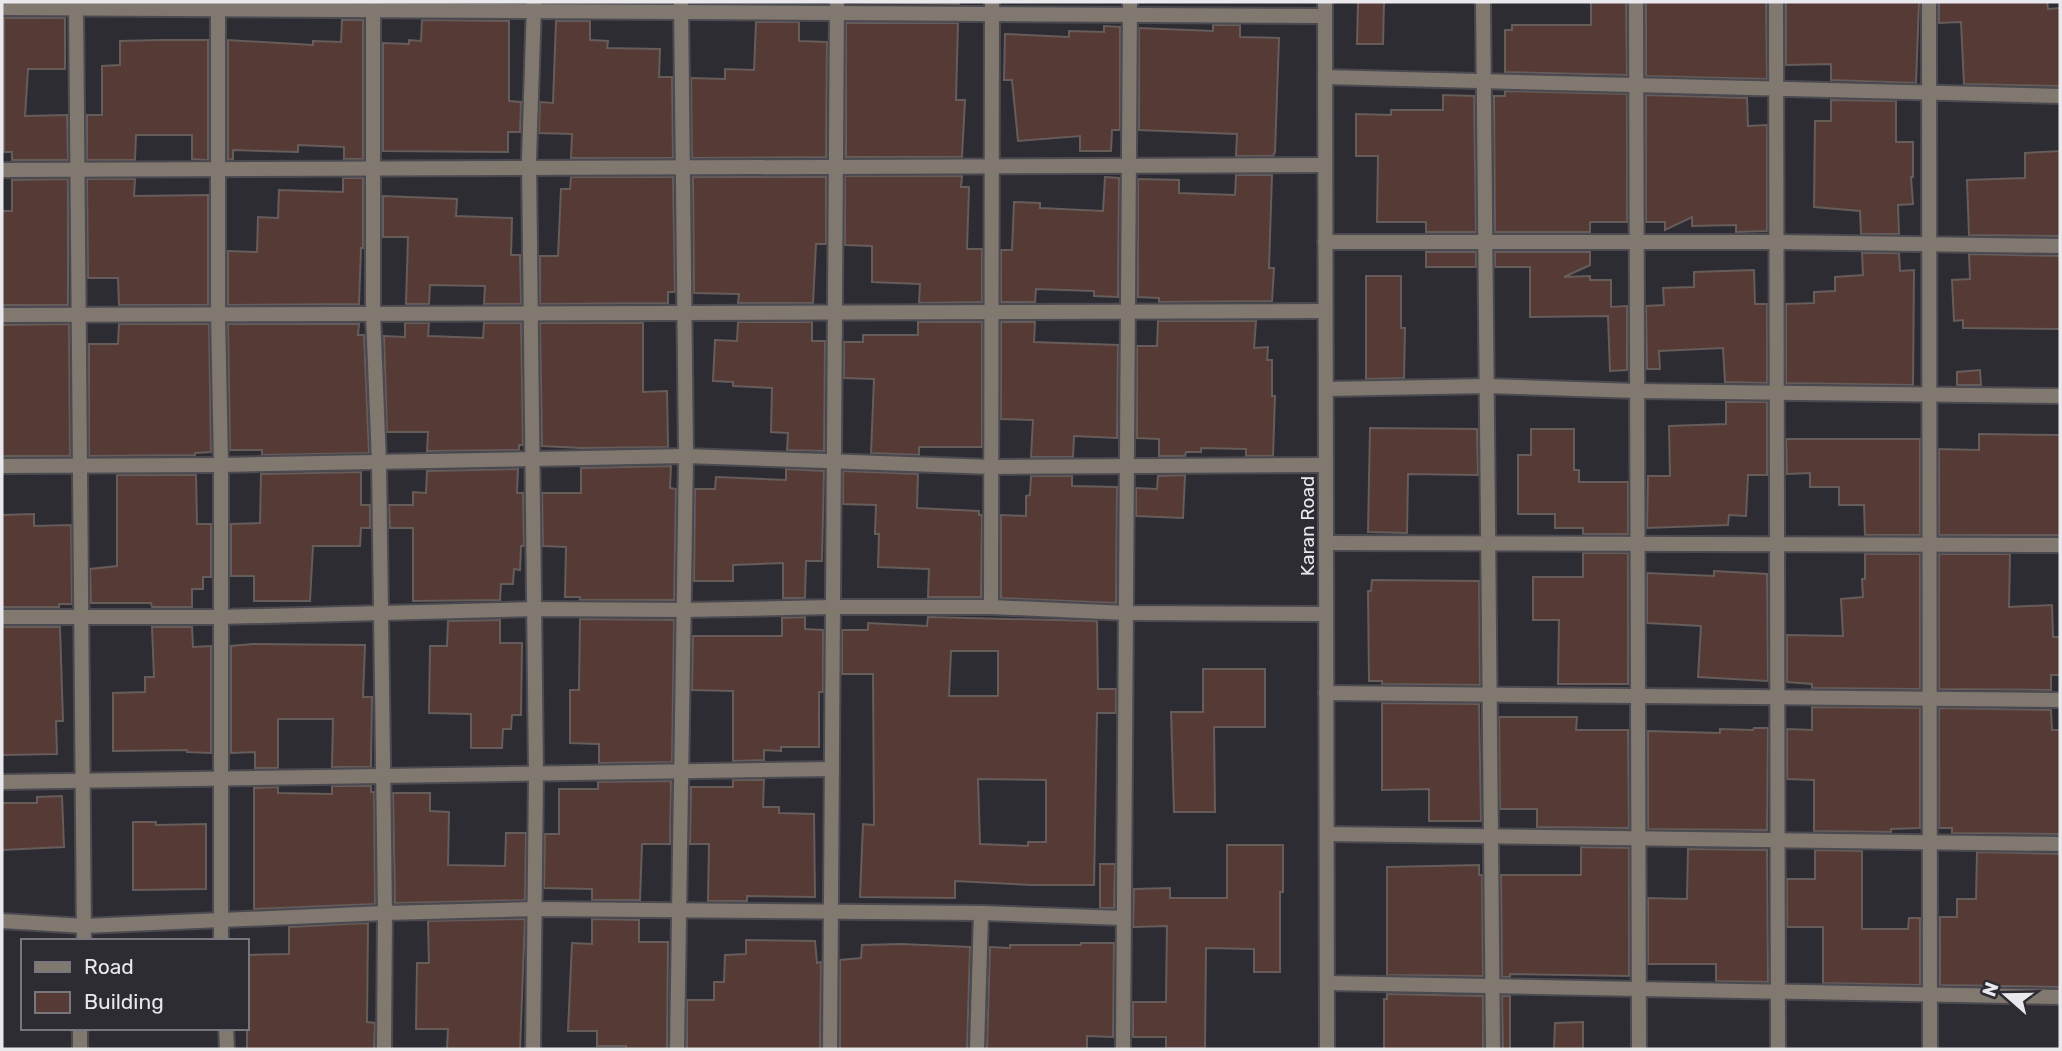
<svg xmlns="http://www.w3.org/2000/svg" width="2062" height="1051" font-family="Rubik,sans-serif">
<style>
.building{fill:#553a35;stroke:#665c5a;stroke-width:2;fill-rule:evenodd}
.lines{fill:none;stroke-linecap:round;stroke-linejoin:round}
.minor-casing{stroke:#4b4a51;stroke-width:18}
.tertiary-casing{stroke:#4b4a51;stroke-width:18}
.minor{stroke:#81786f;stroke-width:14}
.tertiary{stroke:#81786f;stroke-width:14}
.labels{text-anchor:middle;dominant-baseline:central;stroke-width:5;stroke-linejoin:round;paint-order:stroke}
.street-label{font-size:19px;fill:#e9e8ed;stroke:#2d2c33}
</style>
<rect width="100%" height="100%" fill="#2d2c33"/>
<g class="building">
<path d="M847 2H959V4Z"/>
<path d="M1358 2H1384L1383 44H1357Z"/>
<path d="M1591 2H1626L1627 75 1505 72V30H1512V25H1591Z"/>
<path d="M1646 2H1766L1767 79 1646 76Z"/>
<path d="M1786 2H1919L1916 83 1831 80V64L1786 65Z"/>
<path d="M1939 2H2047L2048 9 2060 8V86L1964 84 1961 22 1939 23Z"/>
<path d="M4 18H65V69H28L25 116 67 115 68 160H12V152H4Z"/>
<path d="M342 20H363V159H344V147L298 145V152L233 150V159L228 160V40L313 45V41L341 42Z"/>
<path d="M422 20 509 21V101L521 102 520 132H508V152L383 151V43L409 44V40L421 41Z"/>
<path d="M556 21H590V40L608 41 607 48 660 49 659 77H672L673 158H571L572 134 539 133 540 102 553 103Z"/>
<path d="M756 22H799V41L827 42 826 157 692 158 691 78 725 79V69L754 70Z"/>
<path d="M846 23H958L956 100H965L962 157H846Z"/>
<path d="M1213 25H1240V37L1279 38 1275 152 1273 156H1236L1237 134 1139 130V28L1213 31Z"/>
<path d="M1104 26 1120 27V130H1112L1111 151H1080V136L1018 141 1012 80H1004L1005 34 1069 37V31L1104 32Z"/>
<path d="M161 40H208V160L192 159V135H136L135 160H87V115H102V66L120 65V41Z"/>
<path d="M1505 91 1627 94V222H1590V232H1495L1494 96H1505Z"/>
<path d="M1443 95 1474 96 1476 232H1426V222H1377L1378 156H1356V114L1391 115V110H1443Z"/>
<path d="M1646 95 1747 98 1748 126 1767 125V231L1736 232V225L1692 226V217L1665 230V222H1646Z"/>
<path d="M1831 100 1896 101V142H1913V177H1911L1913 204 1898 205 1899 234H1861L1860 211 1814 207 1815 121H1831Z"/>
<path d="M2060 151V236L1969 235 1967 180 2025 178V153Z"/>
<path d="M1236 175H1272L1269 268H1274L1272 301 1159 302V298L1138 297V179L1179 180V193L1235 195Z"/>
<path d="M845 176H962L961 187H969L967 249H982V302L919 303 920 284 872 282V246L845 245Z"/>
<path d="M571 177H673L675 292H668V303L540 304V256H558L561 189H570Z"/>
<path d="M693 177H826V244H816L813 303H738L739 294 694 293Z"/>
<path d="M1105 177 1119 178 1118 297 1094 296V291L1036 289 1035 302H1001V250H1012L1014 202 1040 203V208L1103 211Z"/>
<path d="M343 178H363V248H361L359 304 228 305V251L257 252 258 217 278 218 279 190 343 192Z"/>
<path d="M68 179V305H2V211H12V180Z"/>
<path d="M87 179H135L134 196 208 195V305H119L118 278H88Z"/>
<path d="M383 196 457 199 456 216 512 218 511 255H520L521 304H484L485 286 430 285 429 304H406L408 237H383Z"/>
<rect x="1426" y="252" width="50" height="15"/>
<path d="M1495 252H1590V265L1564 277 1590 276V280H1611V307L1627 306V370L1610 371 1608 316 1530 317V267H1495Z"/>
<path d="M1862 253H1899L1900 271 1914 270 1913 385 1786 383V304L1814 303V292L1835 291V277L1863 275Z"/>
<path d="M1969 254 2060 256V329L1963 328V320L1954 321 1952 280 1970 279Z"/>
<path d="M1754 270 1755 304H1767V383L1725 382 1723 348 1659 351 1660 369H1647L1646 306 1664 305 1663 288 1694 287V272Z"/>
<path d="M1366 276H1401V328H1405L1404 378 1366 379Z"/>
<path d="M1158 321H1256L1254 348 1268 347 1267 360H1272V396H1275L1273 456H1246V449L1201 448V452H1186L1185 456H1159V439L1137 438V346H1157Z"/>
<path d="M738 322H812V341H825L824 451 787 450 788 433 771 432 772 388 733 386V382L713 381 715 340 737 341Z"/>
<path d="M918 322H982V447H919V455L871 453 874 379 844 378V342H863V335H918Z"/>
<path d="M1001 322H1035L1034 342 1118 345 1117 438 1074 436 1073 457H1031L1033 420 1001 419Z"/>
<path d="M405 323H429L428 336 483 338 484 323H521L523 445H519V450L427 451 428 432H387L384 336 405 337Z"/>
<path d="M540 323H643V392L667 391 668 447 581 448 542 446Z"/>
<path d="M69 324 70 456H2V325Z"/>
<path d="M119 324H209L211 452 195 453V455L89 456V344H118Z"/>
<path d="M228 324H359L358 335H364L369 453 262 455V450H230Z"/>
<path d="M1980 370 1981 385H1957V372Z"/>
<path d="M1726 402H1767V475H1748L1746 516 1729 515 1728 525 1647 528 1648 476H1670L1669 426 1726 424Z"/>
<path d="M1370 428 1477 429 1478 475 1408 474 1407 533 1368 532Z"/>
<path d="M1531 429H1574V470H1579V482H1628V534H1583V528H1555V514H1518V455H1531Z"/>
<path d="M1979 434 2060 435V535H1939V449L1979 450Z"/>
<path d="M1786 439H1920V535H1865L1864 505H1839V487H1810V473L1787 474Z"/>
<path d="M671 466 670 488 676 489 674 600H580V597H565L566 547 543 546 542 493H581V468Z"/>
<path d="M518 469 517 493H523L524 546H521L520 570 514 569 513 584H501L500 600 413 601V528H390L389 505H413V492L426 493 427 471Z"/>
<path d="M786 469 824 471 822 561H806L805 598H783V563L733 565V581H694L695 489H715L716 477 786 480Z"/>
<path d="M843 471 918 474 917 508 979 511V515H982L981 597H928L929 569 878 567 879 534H875L876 505 843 504Z"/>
<path d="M361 472V505H370V528H361L360 546H313L310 601H254V576H231V524L260 523 261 474Z"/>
<path d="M117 475H196L197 524H211V577H203V589H192V607H152L151 603H91L90 569 117 566Z"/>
<path d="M1185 475 1183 518 1136 516V488L1157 489 1158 476Z"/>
<path d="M1031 476H1072V486L1117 487 1116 603 1001 598V515L1026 516V496L1030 495Z"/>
<path d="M34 514V526L71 525 72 604H59V607H2V515Z"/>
<path d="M1583 553H1628V684H1558L1559 620H1533V577H1583Z"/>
<path d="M1865 554H1920V689L1812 688V684L1787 682V635L1843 636 1841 599 1863 597 1862 579H1865Z"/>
<path d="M1939 554H2010L2009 607 2052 605 2053 637H2060V675H2051V690L1939 689Z"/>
<path d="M1714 571 1767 574 1768 681 1698 677 1701 626 1647 623V573L1714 576Z"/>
<path d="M1372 580 1479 581 1480 685 1382 684V681H1369L1368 591H1371Z"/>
<path d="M805 617V629L823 630V692H819V747H781V751L764 750V760L733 761V691L692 690 693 636H782V618Z"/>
<path d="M928 617 1097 621 1098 689H1116V713H1097L1094 885H1032L955 881V898L860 897 863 824 874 825 873 674H842V630H868V623L927 626ZM951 651H998V696H949ZM978 779 1046 780V842H1028V846L980 844Z"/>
<path d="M580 619 674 620 672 762 599 763V744L570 743V690H579Z"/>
<path d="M500 620V643H522L521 715H512L511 729H503L502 748H471V714L429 713 430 646H447L448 621Z"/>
<path d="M2 627H60L63 721H56L57 754 2 755Z"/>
<path d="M152 627H192L193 647 211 646V753L187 752V750L113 751V693L145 692V677H154Z"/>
<path d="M253 644 365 645 363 697H372L371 767H332L333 719H278V768H255V752L231 753V646Z"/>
<path d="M1203 669H1265V727H1214L1215 812H1174L1171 712H1203Z"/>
<path d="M1382 703 1479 704 1481 821H1429V789L1382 790Z"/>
<path d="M1812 707 1920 708V828L1891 829V832L1814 831V780L1787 779V729L1812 730Z"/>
<path d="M1939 708 2051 710 2052 730H2060V834L1952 833V828H1939Z"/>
<path d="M1499 717H1577L1576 730H1628L1629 828 1537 827V809H1500Z"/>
<path d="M1754 728H1768L1767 830 1648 829V731L1720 733V729L1753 730Z"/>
<path d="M733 780H764L763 807H779V813L814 814 815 897 747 896V901H708L709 844H690L691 787H733Z"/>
<path d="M671 781 670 844H642L640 900H592V889L544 888 545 834H559V789H598V782Z"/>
<path d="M332 786H371V792H374L375 904 254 909V788L278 787V793L332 794Z"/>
<path d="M393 793H430V811L449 812 448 865 505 866 506 833H526L525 900 395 903Z"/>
<path d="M62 796 64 847 2 850V803H37V797Z"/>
<path d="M133 822H156V825L206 824V889L133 890Z"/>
<path d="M1227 845H1283V892H1280V972H1254V949L1206 948 1205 1048H1166V1037H1133V1002H1166L1167 926 1133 927 1134 889 1170 888V898H1227Z"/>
<path d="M1581 847 1629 848V976L1510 974V977H1502L1501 875H1581Z"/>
<path d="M1688 849 1767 850 1768 982 1716 981V964H1648V898L1687 899Z"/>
<path d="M1815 850 1862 851V929H1908L1909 918H1920V985L1823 983V927H1787V879H1815Z"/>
<path d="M1977 852 2060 854V987L1940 985V917H1957V899H1976Z"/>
<path d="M1100 864H1115L1114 908H1100Z"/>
<path d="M1479 865V875H1482L1483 976 1387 975V867Z"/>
<path d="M525 919 520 1049H447L448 1029H416L417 963H429L428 921Z"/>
<path d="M592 919 639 920V942H668L667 1049H626V1046H597V1031H568L572 943 592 944Z"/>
<path d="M368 923 367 1022 375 1023 374 1049H247V955L289 954V927Z"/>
<path d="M746 940 815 941 817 963 821 962 820 1049H687V1000H714V982H724L725 955 746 954Z"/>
<path d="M1081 943H1114L1113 1037 1087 1036V1049H987L990 947 1010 948V945H1081Z"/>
<path d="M901 944 970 947 967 1049H840V960L861 958 862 945Z"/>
<path d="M1387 994 1483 996V1049H1384V999H1387Z"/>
<path d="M1502 996H1510V1049H1503Z"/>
<path d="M1583 1022V1049H1554L1555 1023Z"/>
</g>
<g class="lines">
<g class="minor-casing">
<g id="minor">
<path d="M76 2 84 941"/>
<path d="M218 2V314L221 465V941"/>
<path d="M373 2V314L379 462 385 913 384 1049"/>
<path d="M1483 2 1493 1049"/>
<path d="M1636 2 1639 1049"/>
<path d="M1776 2 1778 1049"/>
<path d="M1929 2 1930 1049"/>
<path d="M2 8 1325 16"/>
<path d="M1325 77 2060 96"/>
<path d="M2 170 1325 165"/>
<path d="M1325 242H1777L2060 246"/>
<path d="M2 315 1325 311"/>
<path d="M1326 389 1487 386 1637 391 2060 396"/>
<path d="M2 466 221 465 686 456 992 467 1326 465"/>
<path d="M1326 543 2060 545"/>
<path d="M991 607 992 2"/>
<path d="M2 617H221L535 609 684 610 833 607H991L1127 613 1326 614"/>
<path d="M1326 693 2060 700"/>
<path d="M2 782 832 769"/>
<path d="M1327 834 2060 844"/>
<path d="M2 921 84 926 385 913 535 909 981 913 1124 918"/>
<path d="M1327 983 2060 997"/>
<path d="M226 1028 227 1049"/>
<path d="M80 1049V1028"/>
<path d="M533 1049 536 774 529 160 534 4"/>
<path d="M677 1049 686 456 681 2"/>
<path d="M830 1049 837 2"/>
<path d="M977 1049 981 913"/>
<path d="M1123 1049 1130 2"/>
</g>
</g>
<g class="tertiary-casing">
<path id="tertiary" d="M1325 2 1327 1049"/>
</g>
<use href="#minor" class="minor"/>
<use href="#tertiary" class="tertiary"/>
</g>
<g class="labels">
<g class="street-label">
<text transform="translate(1307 526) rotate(-90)">Karan Road</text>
</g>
</g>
<rect width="2062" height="1051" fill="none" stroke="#e9e8ed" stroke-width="7"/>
<rect x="21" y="939" width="228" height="91" fill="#2d2c33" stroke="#78777d" stroke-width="2"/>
<rect x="35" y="962" width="35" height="10" fill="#81786f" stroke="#78777d" stroke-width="2"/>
<text x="84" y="974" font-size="21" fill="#e9e8ed">Road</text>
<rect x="35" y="992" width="35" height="21" fill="#553a35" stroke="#78777d" stroke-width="2"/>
<text x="84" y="1009" font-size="21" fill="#e9e8ed">Building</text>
<g transform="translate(2006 995) rotate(290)" stroke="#2d2c33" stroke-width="5" paint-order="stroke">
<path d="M0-5L12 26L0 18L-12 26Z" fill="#e9e8ed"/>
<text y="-10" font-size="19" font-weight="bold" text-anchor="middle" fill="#e9e8ed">N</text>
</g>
</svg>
